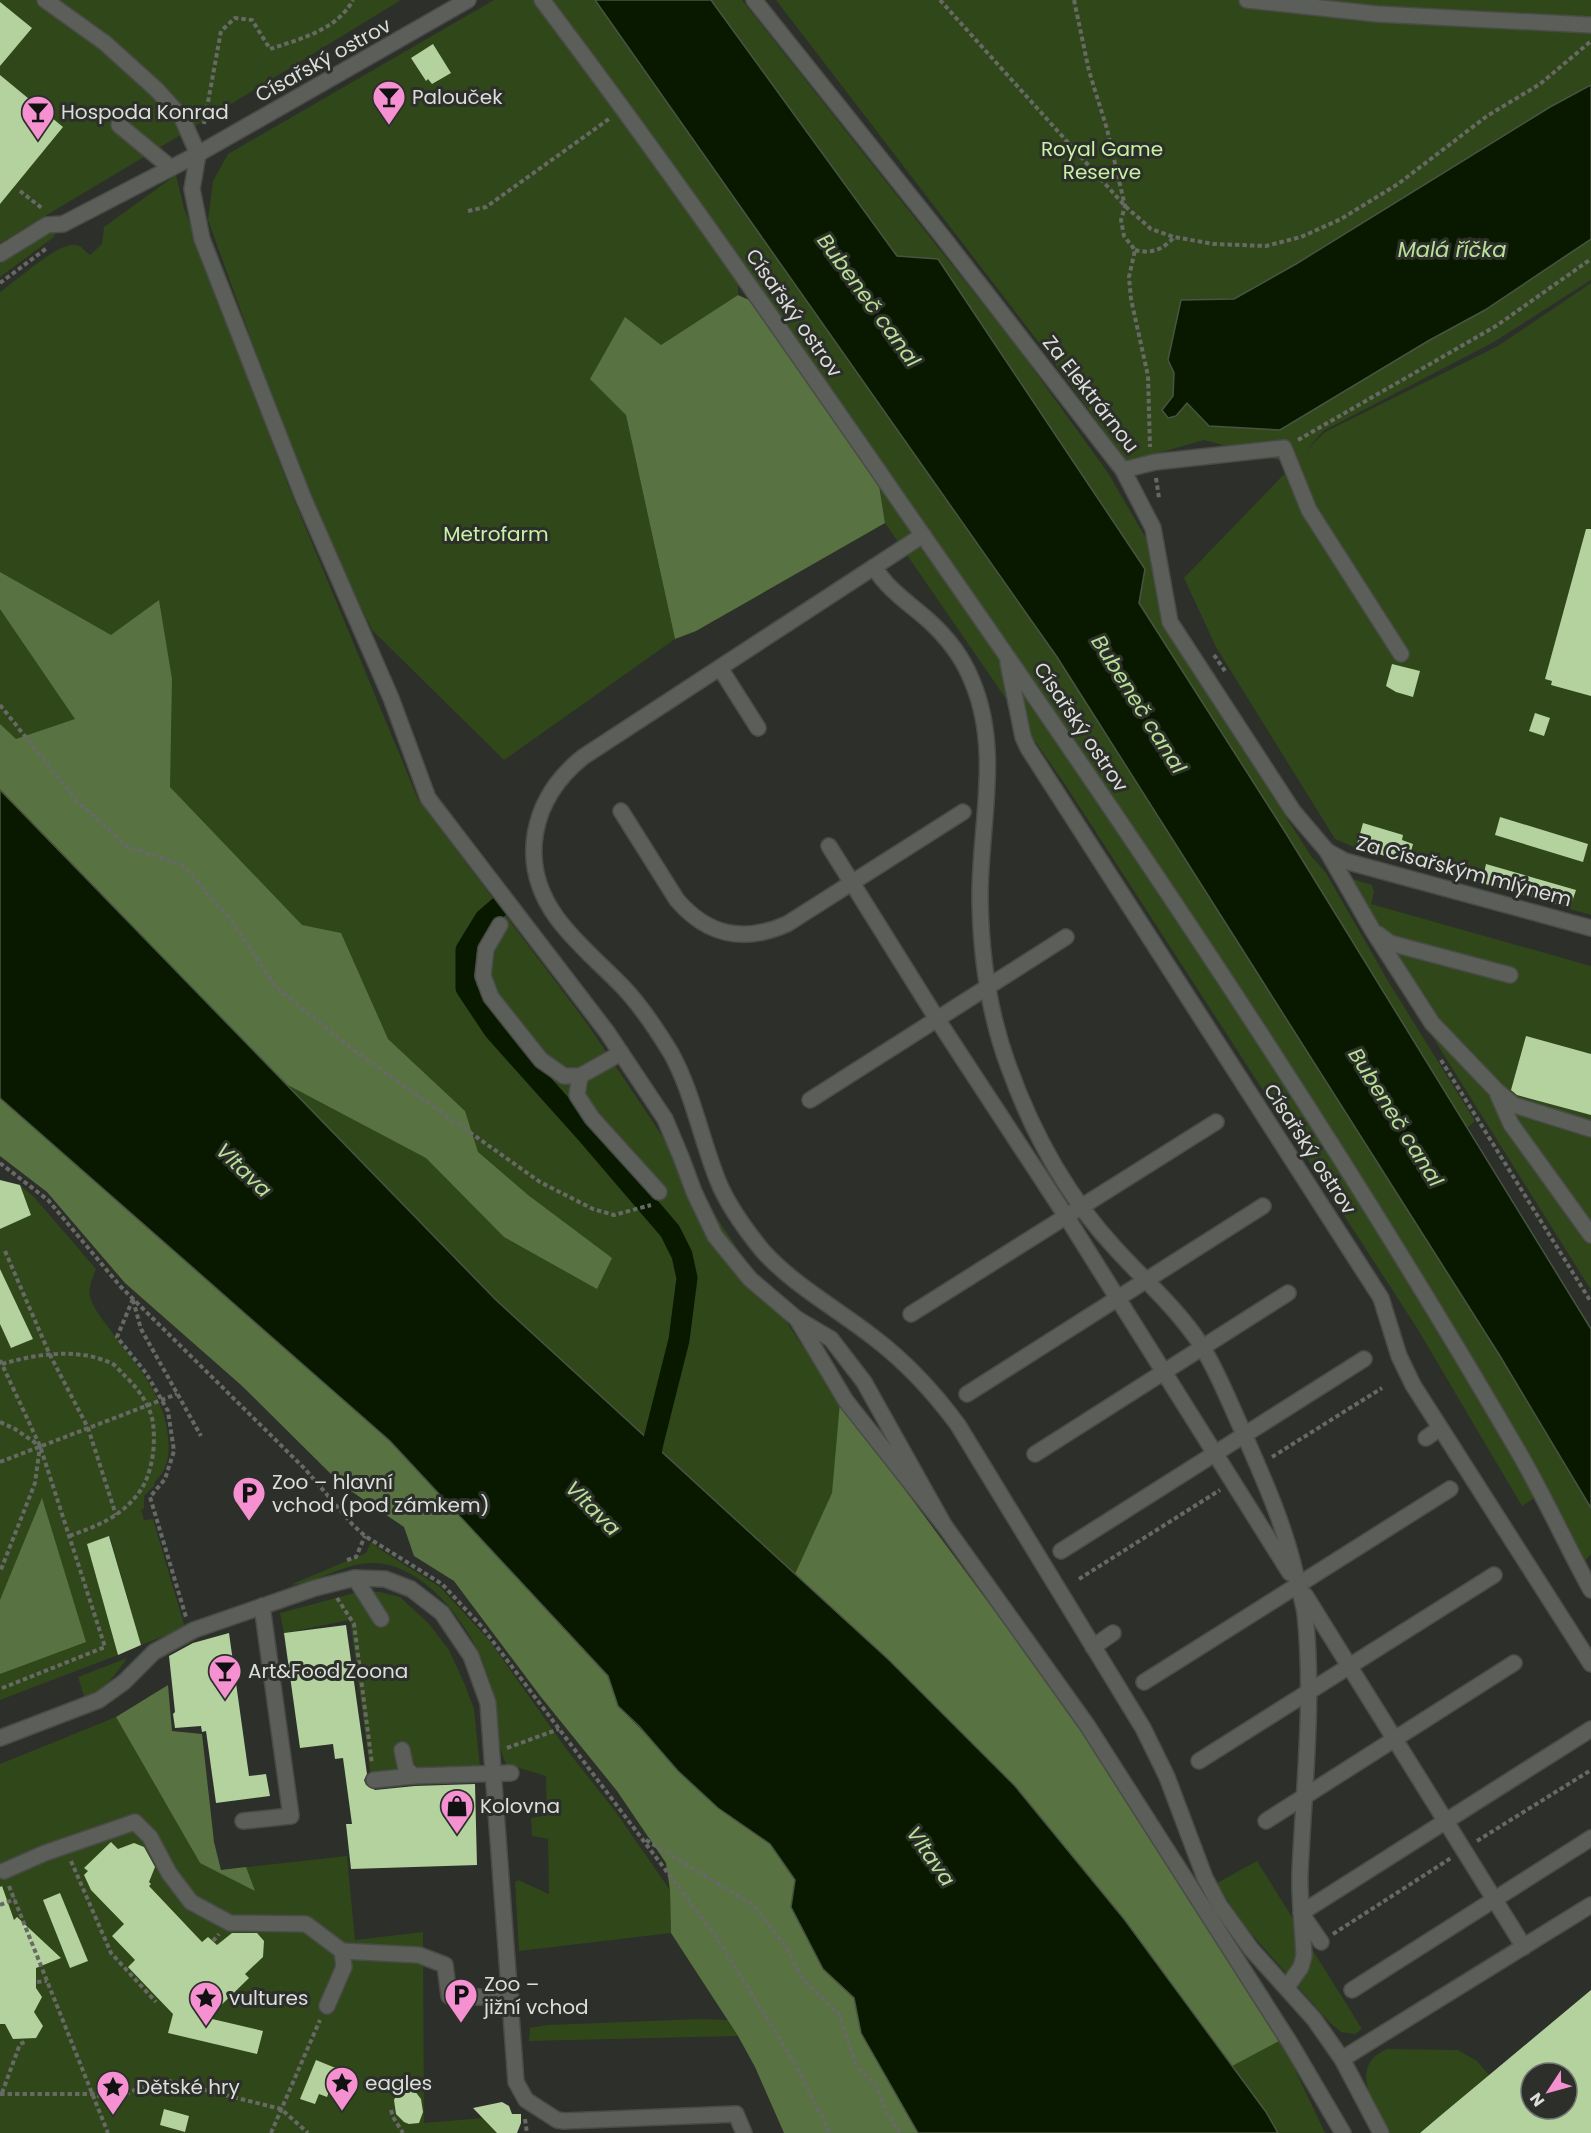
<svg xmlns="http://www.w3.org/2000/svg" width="1591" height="2133" font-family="Poppins,sans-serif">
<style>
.green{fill:#30471a}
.forest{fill:#587242}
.water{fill:#091900;stroke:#485442;stroke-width:1.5}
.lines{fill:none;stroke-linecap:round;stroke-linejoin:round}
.canal{stroke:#091900;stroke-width:21}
.building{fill:#b4d29d;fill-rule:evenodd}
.minor-casing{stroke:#494b47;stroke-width:18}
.path{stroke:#666964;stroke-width:4;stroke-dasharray:4.5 3;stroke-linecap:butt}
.minor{stroke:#5b5e59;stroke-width:15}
.labels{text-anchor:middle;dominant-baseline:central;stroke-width:6;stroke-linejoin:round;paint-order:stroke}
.street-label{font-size:20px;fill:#dcdedb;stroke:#2c2f2a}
.poi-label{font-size:20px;fill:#dcdedb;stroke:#2c2f2a;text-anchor:start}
.park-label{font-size:20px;fill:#c8f2a6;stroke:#2c2f2a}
.water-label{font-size:21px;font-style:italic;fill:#b9e298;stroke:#2c2f2a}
</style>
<rect width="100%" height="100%" fill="#2c2f2a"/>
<g class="green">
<path d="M0 0H401L174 139 0 243Z"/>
<path d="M494 0H535L618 110 738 282V295L661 345 625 317 626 415 675 639 504 760 372 630 327 537 295 461 208 220 213 181 228 154Z"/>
<path d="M551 0H595L1057 657 1500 1356 1591 1508V1554L1584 1562 1579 1559 1548 1489 1522 1506 1417 1328 1068 789 885 523 878 479Z"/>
<path d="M711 0H742L1018 348 1108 473 1146 538 1155 572 1161 617 1180 652 1311 856 1326 873 1388 981 1475 1121 1467 1128 1287 835 1139 603 1145 569 938 259 897 257Z"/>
<path d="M776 0H1591V85L1550 107 1296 264 1234 299 1181 300 1173 396 1166 404 1176 416 1187 403 1428 341 1485 310 1591 239V280L1494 342 1323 431 1306 451 1325 432 1498 346 1591 283V915L1356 848 1335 839 1216 647 1184 578 1294 464 1204 440 1127 462 1050 357Z"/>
<path d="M176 175 184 208 290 490 418 799 586 1022 840 1402 1281 2040 1325 2133H1278L1266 2112 889 1660 496 1300 0 790V292C16 281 53 247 71 245 80 243 84 250 90 255L102 244 104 227Z"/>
<path d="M46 233H55L54 237 0 277V264Z"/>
<path d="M1346 877 1372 885 1374 892 1371 904 1591 966V1290L1340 889Z"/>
<path d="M20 1185 34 1197 96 1269C93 1277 88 1288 90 1296 92 1307 102 1319 109 1328 134 1364 163 1390 168 1436 170 1456 168 1469 154 1483L155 1485 144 1496V1508L141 1510 144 1520 153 1519 185 1628 141 1645 110 1537 87 1544 118 1655 0 1700V1324L11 1348 33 1339 0 1269V1229L31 1214Z"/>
<path d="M371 1542 381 1550 440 1587 489 1640 567 1750 615 1811 670 1890 671 1933 519 1951 515 1882 518 1880 549 1894 548 1839 532 1836 531 1818 547 1815 546 1776 506 1764C495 1740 496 1704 489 1679 476 1632 426 1563 373 1563 343 1563 318 1583 290 1585L366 1553Z"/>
<path d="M362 1591 380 1592 400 1597 429 1624 449 1650 465 1685 474 1709 480 1767 418 1769 408 1754 402 1772 371 1777 350 1620 284 1633 280 1613Z"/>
<path d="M127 1658C118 1671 102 1696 84 1696L78 1677Z"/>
<path d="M116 1717 200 1863 221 1870 347 1856 355 1940 423 1932 424 2123 508 2116 509 2133H0V1764Z"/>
<path d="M1257 1861 1362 2029 1355 2034 1341 2032 1330 2023 1241 1922 1217 1883Z"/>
<path d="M701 2019 727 2020 738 2036 529 2041 530 2028 548 2025Z"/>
<path d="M1387 2049 1458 2050 1477 2061 1489 2075 1420 2133H1390C1376 2106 1346 2067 1387 2049Z"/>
</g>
<g class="forest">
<path d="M738 295 758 304 878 479 885 523 696 631 675 639 626 415 590 379 625 317 661 345Z"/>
<path d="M0 572 111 635 159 600 172 679 170 787 302 925 341 933 388 1039 465 1111 478 1152 528 1195 612 1258 597 1289 504 1237 426 1158 286 1084 0 789V724L16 739 75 719 0 609Z"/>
<path d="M0 1098 390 1441 608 1676 618 1706 718 1808 770 1844 795 1880 791 1907 823 1969 854 1998 861 2033 918 2133H784L755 2067 738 2036 671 1933 670 1890 666 1863 617 1791 541 1697 454 1581 414 1556 404 1527 342 1485 241 1385 125 1283 47 1192 0 1156Z"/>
<path d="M840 1402 1082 1729 1281 2040 1232 2066 1124 1919 1015 1786 795 1574 832 1493Z"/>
<path d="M42 1498 86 1642 0 1674V1600Z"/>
<path d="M168 1685 172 1731 202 1734 214 1842 221 1870 246 1867 255 1891 200 1863 116 1717Z"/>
</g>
<g class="water">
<path d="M595 0H711L897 256 938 259 1145 569 1139 603 1287 835 1591 1329V1508L1500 1356 1057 657Z"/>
<path d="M1591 85V239L1485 310 1428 341 1280 430 1209 426 1187 403 1176 416 1168 418 1162 410 1173 396 1174 373 1168 360 1181 300 1234 299 1296 264 1550 107Z"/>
<path d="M0 790 496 1300 889 1660 1015 1786 1124 1919 1266 2112 1278 2133H918L861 2033 854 1998 823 1969 791 1907 795 1880 770 1844 718 1808 678 1771 639 1726 618 1706 608 1676 390 1441 0 1098Z"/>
</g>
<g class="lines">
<path class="canal" d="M499 907 485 919 466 950V988L494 1030 587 1134 670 1231 682 1255 687 1278 679 1340 653 1443 648 1469"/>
</g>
<g class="building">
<path d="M0 2 32 28 0 66Z"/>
<path d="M433 44 451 73 432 84 428 79 426 81 411 58Z"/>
<path d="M0 75 63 127 0 204Z"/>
<path d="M1586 529H1591V696L1551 685 1552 681 1545 679Z"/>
<path d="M1392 664 1420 671 1413 697 1396 692 1386 686Z"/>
<path d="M1535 713 1550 718 1544 736 1529 731Z"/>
<path d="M1500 817 1588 844 1583 862 1495 835Z"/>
<path d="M1363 823 1403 835 1402 840 1413 844 1408 862 1356 848Z"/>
<path d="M1486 864 1576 890 1570 908 1482 883Z"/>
<path d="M1526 1036 1591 1054V1115L1517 1095 1511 1090Z"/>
<path d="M0 1180 20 1185 31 1215 0 1229Z"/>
<path d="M0 1269 33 1339 11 1348 0 1324Z"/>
<path d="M109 1536 141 1645 118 1655 87 1544Z"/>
<path d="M346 1625 367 1774 364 1780 366 1785 375 1790 415 1786 475 1784 477 1865 351 1869 346 1824H352L343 1758 335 1759 333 1744 300 1748 284 1633Z"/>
<path d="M229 1633 249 1776 266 1774 270 1796 216 1803 206 1731 202 1732 201 1726 175 1728 173 1714 175 1712 169 1656 193 1643Z"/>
<path d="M111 1842 118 1849 134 1843 144 1847 155 1867 149 1882 151 1884 149 1886 202 1942 208 1937 217 1945 232 1933H257L264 1941 263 1957 245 1974 249 1978 208 2018 263 2031 257 2054 168 2033 173 2014 128 1967 135 1960 112 1936 124 1924 91 1890 84 1875 88 1871 84 1868Z"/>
<path d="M2 1886 14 1920 17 1917 61 1958 36 1968V1988L42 1997 34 2012 43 2026 36 2038 13 2039 5 2024H0V1887Z"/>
<path d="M60 1893 88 1961 70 1968 43 1900Z"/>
<path d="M1591 1990V2133H1420L1440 2116ZM1531 2073H1567V2109H1531Z"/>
<path d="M316 2060 338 2069 327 2097 319 2094 315 2104 300 2099Z"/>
<path d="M408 2088 414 2090 421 2099 423 2112 419 2123 409 2124 404 2122 396 2114 394 2100 397 2094 401 2090Z"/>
<path d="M502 2102 509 2106 512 2114H521V2123L517 2133H497L473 2108Z"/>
<path d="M164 2109 189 2116 185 2132 160 2125Z"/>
</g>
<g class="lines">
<g class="minor-casing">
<g id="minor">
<path d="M45 0 105 43 157 90 182 118 198 154 192 189 202 239 303 497 391 698 428 798 607 1032 665 1119 681 1157 694 1192 715 1236 750 1279 797 1319"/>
<path d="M542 0C673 173 796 352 920 531 1128 829 1332 1131 1515 1446 1543 1493 1565 1543 1591 1590"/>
<path d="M754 0 942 236 1123 470 1153 528 1170 622 1293 811 1327 851 1373 931 1432 1023 1497 1091 1514 1105 1591 1129"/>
<path d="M1247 0 1377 14 1591 25"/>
<path d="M119 125 171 168"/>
<path d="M0 254 47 225 63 224 198 154 468 0"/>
<path d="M1123 470 1155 462 1284 448 1309 510 1401 654"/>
<path d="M923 535 583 757C531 799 517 863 557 918 576 944 601 964 623 987 642 1007 657 1030 671 1053 693 1093 701 1139 718 1181 728 1206 745 1229 762 1250 793 1285 836 1308 873 1337 906 1362 933 1391 958 1425L1143 1728 1167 1777 1205 1878 1220 1906 1251 1949 1314 2019 1342 2059 1381 2133"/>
<path d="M874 567C888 590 909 603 928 620 947 637 963 658 972 681 1002 751 979 828 980 900 981 956 989 1013 1008 1065 1032 1132 1066 1195 1115 1248 1144 1280 1177 1308 1201 1345 1218 1372 1230 1404 1244 1434 1265 1482 1284 1524 1296 1576 1299 1589 1303 1601 1305 1613 1314 1699 1304 1786 1300 1872 1299 1900 1303 1928 1304 1956L1301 1967 1287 1987"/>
<path d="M1008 663 1023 737 1028 748 1381 1298 1399 1356 1413 1385 1591 1664"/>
<path d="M720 668 758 728"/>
<path d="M621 811 677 900C708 936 744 943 787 924L963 812"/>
<path d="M829 846 937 1019 1066 1216 1290 1573"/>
<path d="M1327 851 1345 861 1591 928"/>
<path d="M500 925 486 949 483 976 491 997 541 1060 564 1076H580L621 1053"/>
<path d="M1378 934 1390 943 1510 975"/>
<path d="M580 1076 577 1095 592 1118 659 1192"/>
<path d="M1498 1095 1511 1124 1591 1235"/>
<path d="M810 1100 1066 937"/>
<path d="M911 1314 1216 1122"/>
<path d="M967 1394 1263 1206"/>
<path d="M1426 1438 1440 1428"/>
<path d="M1035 1454 1288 1293"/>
<path d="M944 1525 864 1382 831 1339 797 1319 846 1401 944 1525 1087 1725 1290 2043 1343 2133"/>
<path d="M1061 1551 1364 1359"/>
<path d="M355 1578 381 1619"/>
<path d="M1305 1595 1524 1947"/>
<path d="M1093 1647 1113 1633"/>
<path d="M1144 1682 1450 1489"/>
<path d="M0 1738 99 1700 124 1682 154 1652 194 1630 315 1588 355 1578 385 1579 411 1589 442 1613 471 1656 488 1703 516 2082 526 2100 557 2120 564 2121 736 2114 744 2133"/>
<path d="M402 1750 406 1769 414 1776 511 1773"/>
<path d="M1199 1761 1494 1575"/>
<path d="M374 1780 414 1776"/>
<path d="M243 1821 291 1816 262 1606"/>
<path d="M1266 1821 1514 1663"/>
<path d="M4 1871 45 1853 135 1822 150 1837 169 1873 191 1902 230 1923 306 1924 342 1951 344 1967 327 2006"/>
<path d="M1321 1942 1301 1913 1591 1729"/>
<path d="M342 1951 419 1955 445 1965 449 1996 511 1998"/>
<path d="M1352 1990 1591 1838"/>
<path d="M1342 2059 1591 1905"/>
</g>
</g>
<g class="path">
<path d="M940 0 1125 206 1151 229 1174 237 1214 244 1266 246 1301 237 1341 219 1398 184 1487 116 1540 84 1590 42"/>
<path d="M1074 0 1089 71 1107 129 1125 206 1121 220 1124 236 1135 250 1129 277 1131 299 1148 376 1150 447"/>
<path d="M204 124 221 31 235 18 252 20 270 49C300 39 337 30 353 0"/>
<path d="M20 191 43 209"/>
<path d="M468 211 486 207 609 119"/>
<path d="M1135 250C1151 254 1163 250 1174 237"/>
<path d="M0 283 47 248"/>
<path d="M1298 440 1496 326 1591 259"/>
<path d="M1156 478 1159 498"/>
<path d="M1214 655 1225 671"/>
<path d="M0 705 76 800 126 846 182 865 231 920 276 987 352 1049 540 1182 593 1209 614 1215 651 1205"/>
<path d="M1441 1060 1591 1302"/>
<path d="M0 1163 48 1200 121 1287 305 1469 353 1525 365 1536 442 1584 482 1627 717 1938 794 2062 830 2133"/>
<path d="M5 1251 49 1353 88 1428 116 1515"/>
<path d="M133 1299 117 1337 146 1373 168 1411 174 1451 165 1479 150 1497 186 1617"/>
<path d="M133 1300 141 1329 201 1436"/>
<path d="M0 1360 40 1446 105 1647 0 1689"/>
<path d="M2 1364C36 1354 75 1348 109 1362 115 1364 119 1370 123 1374 136 1386 151 1405 153 1424 156 1446 152 1476 138 1494 119 1518 97 1526 69 1536"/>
<path d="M0 1422 15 1429 40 1446 35 1483 0 1572"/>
<path d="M1272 1457 1382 1388"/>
<path d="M0 1462 177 1394"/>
<path d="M347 1560 356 1557 365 1536"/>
<path d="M1079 1579 1220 1490"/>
<path d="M337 1598 354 1624 372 1764"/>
<path d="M507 1748 559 1729"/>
<path d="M646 1840 753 1905 786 1947 804 1981 838 2013 857 2067 876 2085 886 2111 900 2133"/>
<path d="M1477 1841 1591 1770"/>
<path d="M71 1861 111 1953 156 2002"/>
<path d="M9 1886 108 2133"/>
<path d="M0 1905 15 1899"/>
<path d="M1333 1934 1451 1858"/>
<path d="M213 1941 219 1934"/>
<path d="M37 1982 47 1981"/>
<path d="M2 2093 20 2044 25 2042"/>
<path d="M0 2094H93L111 2100 152 2083 169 2081 281 2109 308 2133"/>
<path d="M391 2110 393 2117 403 2133"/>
<path d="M525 2119 527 2133"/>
<path d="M271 2133 320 2020"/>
</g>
<use href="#minor" class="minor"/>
</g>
<defs>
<g id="bar-pin" transform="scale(1.725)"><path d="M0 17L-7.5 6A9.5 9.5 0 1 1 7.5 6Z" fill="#f590d1" stroke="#2c2f2a"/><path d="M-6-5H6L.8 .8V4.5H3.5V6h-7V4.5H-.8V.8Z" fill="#111"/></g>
<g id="parking-pin" transform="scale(1.725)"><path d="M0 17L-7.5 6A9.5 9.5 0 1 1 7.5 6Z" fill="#f590d1" stroke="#2c2f2a"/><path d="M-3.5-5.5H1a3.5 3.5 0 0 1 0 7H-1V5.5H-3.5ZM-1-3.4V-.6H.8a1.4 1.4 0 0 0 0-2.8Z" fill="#111"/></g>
<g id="shop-pin" transform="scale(1.725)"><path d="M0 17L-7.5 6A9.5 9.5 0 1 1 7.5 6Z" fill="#f590d1" stroke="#2c2f2a"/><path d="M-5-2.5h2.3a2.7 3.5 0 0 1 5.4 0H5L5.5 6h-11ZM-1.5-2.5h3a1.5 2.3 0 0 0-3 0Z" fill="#111"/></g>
<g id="sight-pin" transform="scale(1.725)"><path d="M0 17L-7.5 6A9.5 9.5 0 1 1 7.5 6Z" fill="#f590d1" stroke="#2c2f2a"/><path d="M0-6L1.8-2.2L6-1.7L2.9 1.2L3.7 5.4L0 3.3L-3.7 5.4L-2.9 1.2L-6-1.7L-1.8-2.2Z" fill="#111"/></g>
</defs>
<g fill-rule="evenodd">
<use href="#bar-pin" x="389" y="97"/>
<use href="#bar-pin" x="38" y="112"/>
<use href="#parking-pin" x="249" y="1493"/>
<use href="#bar-pin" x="225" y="1671"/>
<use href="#shop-pin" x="457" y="1806"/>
<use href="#parking-pin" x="461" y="1995"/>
<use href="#sight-pin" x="206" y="1998"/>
<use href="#sight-pin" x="342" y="2083"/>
<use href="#sight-pin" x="113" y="2087"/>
</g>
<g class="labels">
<g class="street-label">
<text transform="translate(323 60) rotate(-29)">Císařský ostrov</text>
<text transform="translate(794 313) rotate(55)">Císařský ostrov</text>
<text transform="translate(1091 394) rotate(52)">Za Elektrárnou</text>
<text transform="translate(1081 727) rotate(56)">Císařský ostrov</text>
<text transform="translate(1464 871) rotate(15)">Za Císařským mlýnem</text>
<text transform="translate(1310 1149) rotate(57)">Císařský ostrov</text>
</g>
<g class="poi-label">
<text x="412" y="97">Palouček</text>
<text x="61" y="112">Hospoda Konrad</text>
<text x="272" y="1482">Zoo – hlavní<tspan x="272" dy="23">vchod (pod zámkem)</tspan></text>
<text x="248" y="1671">Art&amp;Food Zoona</text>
<text x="480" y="1806">Kolovna</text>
<text x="484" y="1984">Zoo –<tspan x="484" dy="23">jižní vchod</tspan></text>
<text x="229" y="1998">vultures</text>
<text x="365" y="2083">eagles</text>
<text x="136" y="2087">Dětské hry</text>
</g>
<g class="park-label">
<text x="1102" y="149">Royal Game<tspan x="1102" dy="23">Reserve</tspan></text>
<text x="496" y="534">Metrofarm</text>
</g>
<g class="water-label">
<text x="1452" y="249">Malá říčka</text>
<text transform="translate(869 300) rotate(54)">Bubeneč canal</text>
<text transform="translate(1139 704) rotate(58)">Bubeneč canal</text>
<text transform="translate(1396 1117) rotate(58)">Bubeneč canal</text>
<text transform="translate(244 1170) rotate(44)">Vltava</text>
<text transform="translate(593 1508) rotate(45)">Vltava</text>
<text transform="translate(931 1856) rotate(55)">Vltava</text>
</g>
</g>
<g transform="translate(1549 2091) rotate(234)"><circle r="28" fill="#2c2f2a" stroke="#727571" stroke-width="1.5"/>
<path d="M0-4.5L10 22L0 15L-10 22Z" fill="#f590d1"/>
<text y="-9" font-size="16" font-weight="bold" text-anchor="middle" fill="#dcdedb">N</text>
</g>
</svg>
